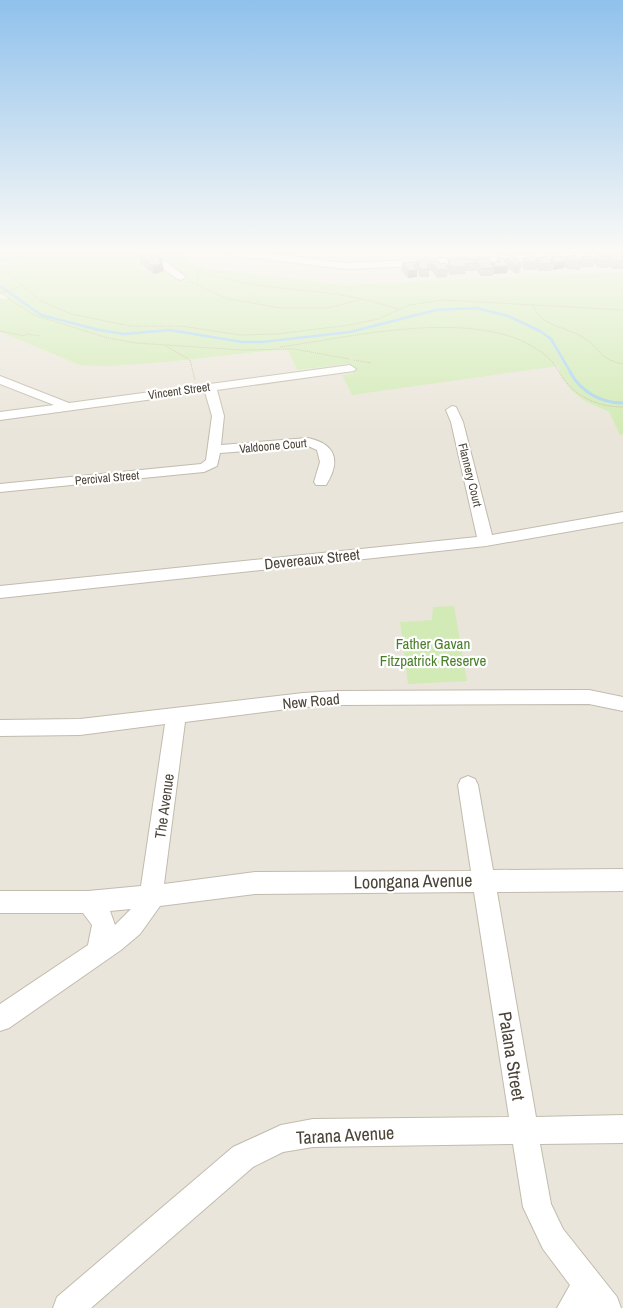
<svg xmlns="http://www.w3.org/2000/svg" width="623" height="1308" font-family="'Archivo Narrow',sans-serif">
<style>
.residential{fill:#eae5da}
.green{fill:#d2eab5}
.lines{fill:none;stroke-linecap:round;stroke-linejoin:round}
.stream-far1{stroke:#a9d4f2;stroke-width:2.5}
.stream{stroke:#a9d4f2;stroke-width:3}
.minor-casing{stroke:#c2bbae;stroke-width:2}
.path{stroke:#c4b79f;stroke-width:1;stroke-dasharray:1 1;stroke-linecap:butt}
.minor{fill:#fff;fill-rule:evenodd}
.wall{fill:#bab2a6}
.shaded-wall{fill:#979187}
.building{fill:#d8cfc1;stroke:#979187}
.labels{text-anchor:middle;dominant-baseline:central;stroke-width:4.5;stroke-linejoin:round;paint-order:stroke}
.far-street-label{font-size:12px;fill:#4b4439;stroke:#fff}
.street-label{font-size:15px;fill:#4b4439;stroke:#fff}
.park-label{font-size:15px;fill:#4a7f2a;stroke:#fff}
.near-street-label{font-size:18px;fill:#4b4439;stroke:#fff}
</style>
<rect width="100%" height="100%" fill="#f6f3ec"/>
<g class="residential">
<path d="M174 249H623V278L344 285 204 268Z"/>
<path d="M0 332 79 365 167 362 287 349 297 370 349 364 354 373 342 375 558 366 561 376 586 402 609 412 620 434H623V1308H0Z"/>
</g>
<g class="green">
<path d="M0 249H174L204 268 344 285 623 272V434L620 435 609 412 586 402 571 390 561 376 558 366 352 395 342 375 354 373 349 364 297 370 287 349 167 362 107 366 79 365 0 332V298L9 299 0 292Z"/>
<path d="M454 606 467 681 408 684 400 622 432 620 433 607Z"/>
</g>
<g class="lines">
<g class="stream-far1">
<path d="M0 261 12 255 46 249"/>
<path d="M0 286 41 315 99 330 124 334 170 330 242 342H262L350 332 436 310 476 308 508 316 540 331 551 339 571 373"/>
</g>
<path class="stream" d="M570 372C581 392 601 403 623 403"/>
<g class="minor-casing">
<g id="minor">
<path d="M132 249H141L151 255 159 257 186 277 181 280 178 279 153 262 145 260Z"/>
<path d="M219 249H232L346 263 623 251V257L346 269 237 256Z"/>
<path d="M350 365 356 369 354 371 217 390 224 416 221 445 308 438C336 444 341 461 326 485H316L314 482 320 462 317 450 308 446 220 453 217 466 204 472 0 492V484L201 464 206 460 212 416 205 392 0 420V412L54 405 0 384V376L69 403Z"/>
<path d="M452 406 456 407 463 422 492 535 623 512V522L486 546 0 598V586L477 537 451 422 446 410Z"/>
<path d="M589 690 623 697V711L589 704 338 705 303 707 185 722 164 884 255 872 471 871 458 785 461 779 468 776 475 779 478 785 493 870 623 869V891L497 892 536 1117 623 1115V1143L540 1144 551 1204 563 1229 617 1297 621 1308H557L570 1285 543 1249 523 1207 513 1144 313 1147 283 1152 253 1167 91 1308H53L57 1297 233 1147 281 1125 313 1119 509 1117 474 892 255 894 160 906 140 934 121 950 9 1028 0 1031V1004L88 945 92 925 83 913H0V891H88L141 886 165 724 80 735 0 736V720L80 719 303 693 338 691ZM131 909 115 925 110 911Z"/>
</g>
</g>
<g class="path">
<path d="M70 249C51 252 18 250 7 267L8 274 41 301 71 314 130 326H181L240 335 278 334 350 325 378 319 410 305 443 300 623 310"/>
<path d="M168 250C201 287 288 287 335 294 357 297 378 303 399 309"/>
<path d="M0 254 15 249"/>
<path d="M197 271 198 286"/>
<path d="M189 281 225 298 280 308H328L359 300"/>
<path d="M0 293 34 315 108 338 136 343 241 350 294 349 349 359"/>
<path d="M1 293 22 286"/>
<path d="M533 305C542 328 566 326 584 338 602 350 599 359 623 364"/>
<path d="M0 331 24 336 27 334 40 336"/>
<path d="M166 346 190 360 195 380"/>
<path d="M280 347C350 337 447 314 515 338 528 343 544 352 553 363 558 369 561 376 566 382 580 399 601 407 623 407"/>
<path d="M354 360 371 363"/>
</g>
<use href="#minor" class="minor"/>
</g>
<g class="wall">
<path d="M620 252H623V269H613L609 266 608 268H601L596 266 594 263 593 267H582L581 266 580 270 567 269 564 266V268L553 270 552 268 551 271H539L536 268V270H524L522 266 523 259 536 260V258L541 257 542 256 550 260 551 257H552L553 256 564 259 565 257 580 260 582 254 594 258 595 254 606 255V254H620Z"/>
<path d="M140 256 162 263 164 271 154 274 141 264Z"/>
<path d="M497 258 505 261 506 258 521 266 519 273H515L508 268 507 273 493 274V276H481L475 269V271H466L465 274 450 275 448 271 447 277 437 278 432 271H429V277H420L417 270V277L408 278 401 270 402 263 417 264V261L440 264 447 267 448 260 474 261 475 259 492 264V262H497Z"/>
</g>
<g class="shaded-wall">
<path d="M162 259 164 271 154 274 153 266 158 260Z"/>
<path d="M566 261 564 268 553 270 555 263Z"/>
<path d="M508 266 507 273 493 274 495 267Z"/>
<path d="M417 270V277L408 278 409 271Z"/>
</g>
<g class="building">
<path d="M604 253 610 260 603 261 598 259 595 254Z"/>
<path d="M619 253 623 257V261L615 262 606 254Z"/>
<path d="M150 254 162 259 158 260 163 263 153 266 140 256Z"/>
<path d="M582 254H590L595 260H584Z"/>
<path d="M576 255 582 262 569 261 565 257Z"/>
<path d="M533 256 538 263 526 262 523 259Z"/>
<path d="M542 256H547L553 263 541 264 536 258 543 257Z"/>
<path d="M553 256H562L566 261 555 263 551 257H554Z"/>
<path d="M517 257 521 266H516L506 258Z"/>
<path d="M488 258 494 268 482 269 475 259Z"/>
<path d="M497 258H503L508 266 495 267 492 262H500Z"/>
<path d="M458 259H474L476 263 465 264 466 267H451L448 260Z"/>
<path d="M417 261H438L440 264 445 263 449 270H438L433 264H427L429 269 421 270Z"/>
<path d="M411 262H417L418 265H414L417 270 409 271 402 263Z"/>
</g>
<linearGradient id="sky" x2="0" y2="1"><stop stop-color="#8fc1ec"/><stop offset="0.58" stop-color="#fbfaf6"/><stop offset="1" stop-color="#fbfaf6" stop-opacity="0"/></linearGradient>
<rect width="623" height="432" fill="url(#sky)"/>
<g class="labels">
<g class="far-street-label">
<text transform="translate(179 391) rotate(-8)">Vincent Street</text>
<text transform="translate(273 446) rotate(-5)">Valdoone Court</text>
<text transform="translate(470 475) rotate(76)">Flannery Court</text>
<text transform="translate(107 478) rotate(-5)">Percival Street</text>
</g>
<g class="street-label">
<text transform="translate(312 559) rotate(-6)">Devereaux Street</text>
<text transform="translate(311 701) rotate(-5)">New Road</text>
<text transform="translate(164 806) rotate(-82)">The Avenue</text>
</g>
<g class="park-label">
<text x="433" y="643">Father Gavan<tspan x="433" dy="17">Fitzpatrick Reserve</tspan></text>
</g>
<g class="near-street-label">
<text transform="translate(413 881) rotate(-1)">Loongana Avenue</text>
<text transform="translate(512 1056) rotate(81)">Palana Street</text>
<text transform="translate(345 1135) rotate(-3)">Tarana Avenue</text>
</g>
</g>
</svg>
